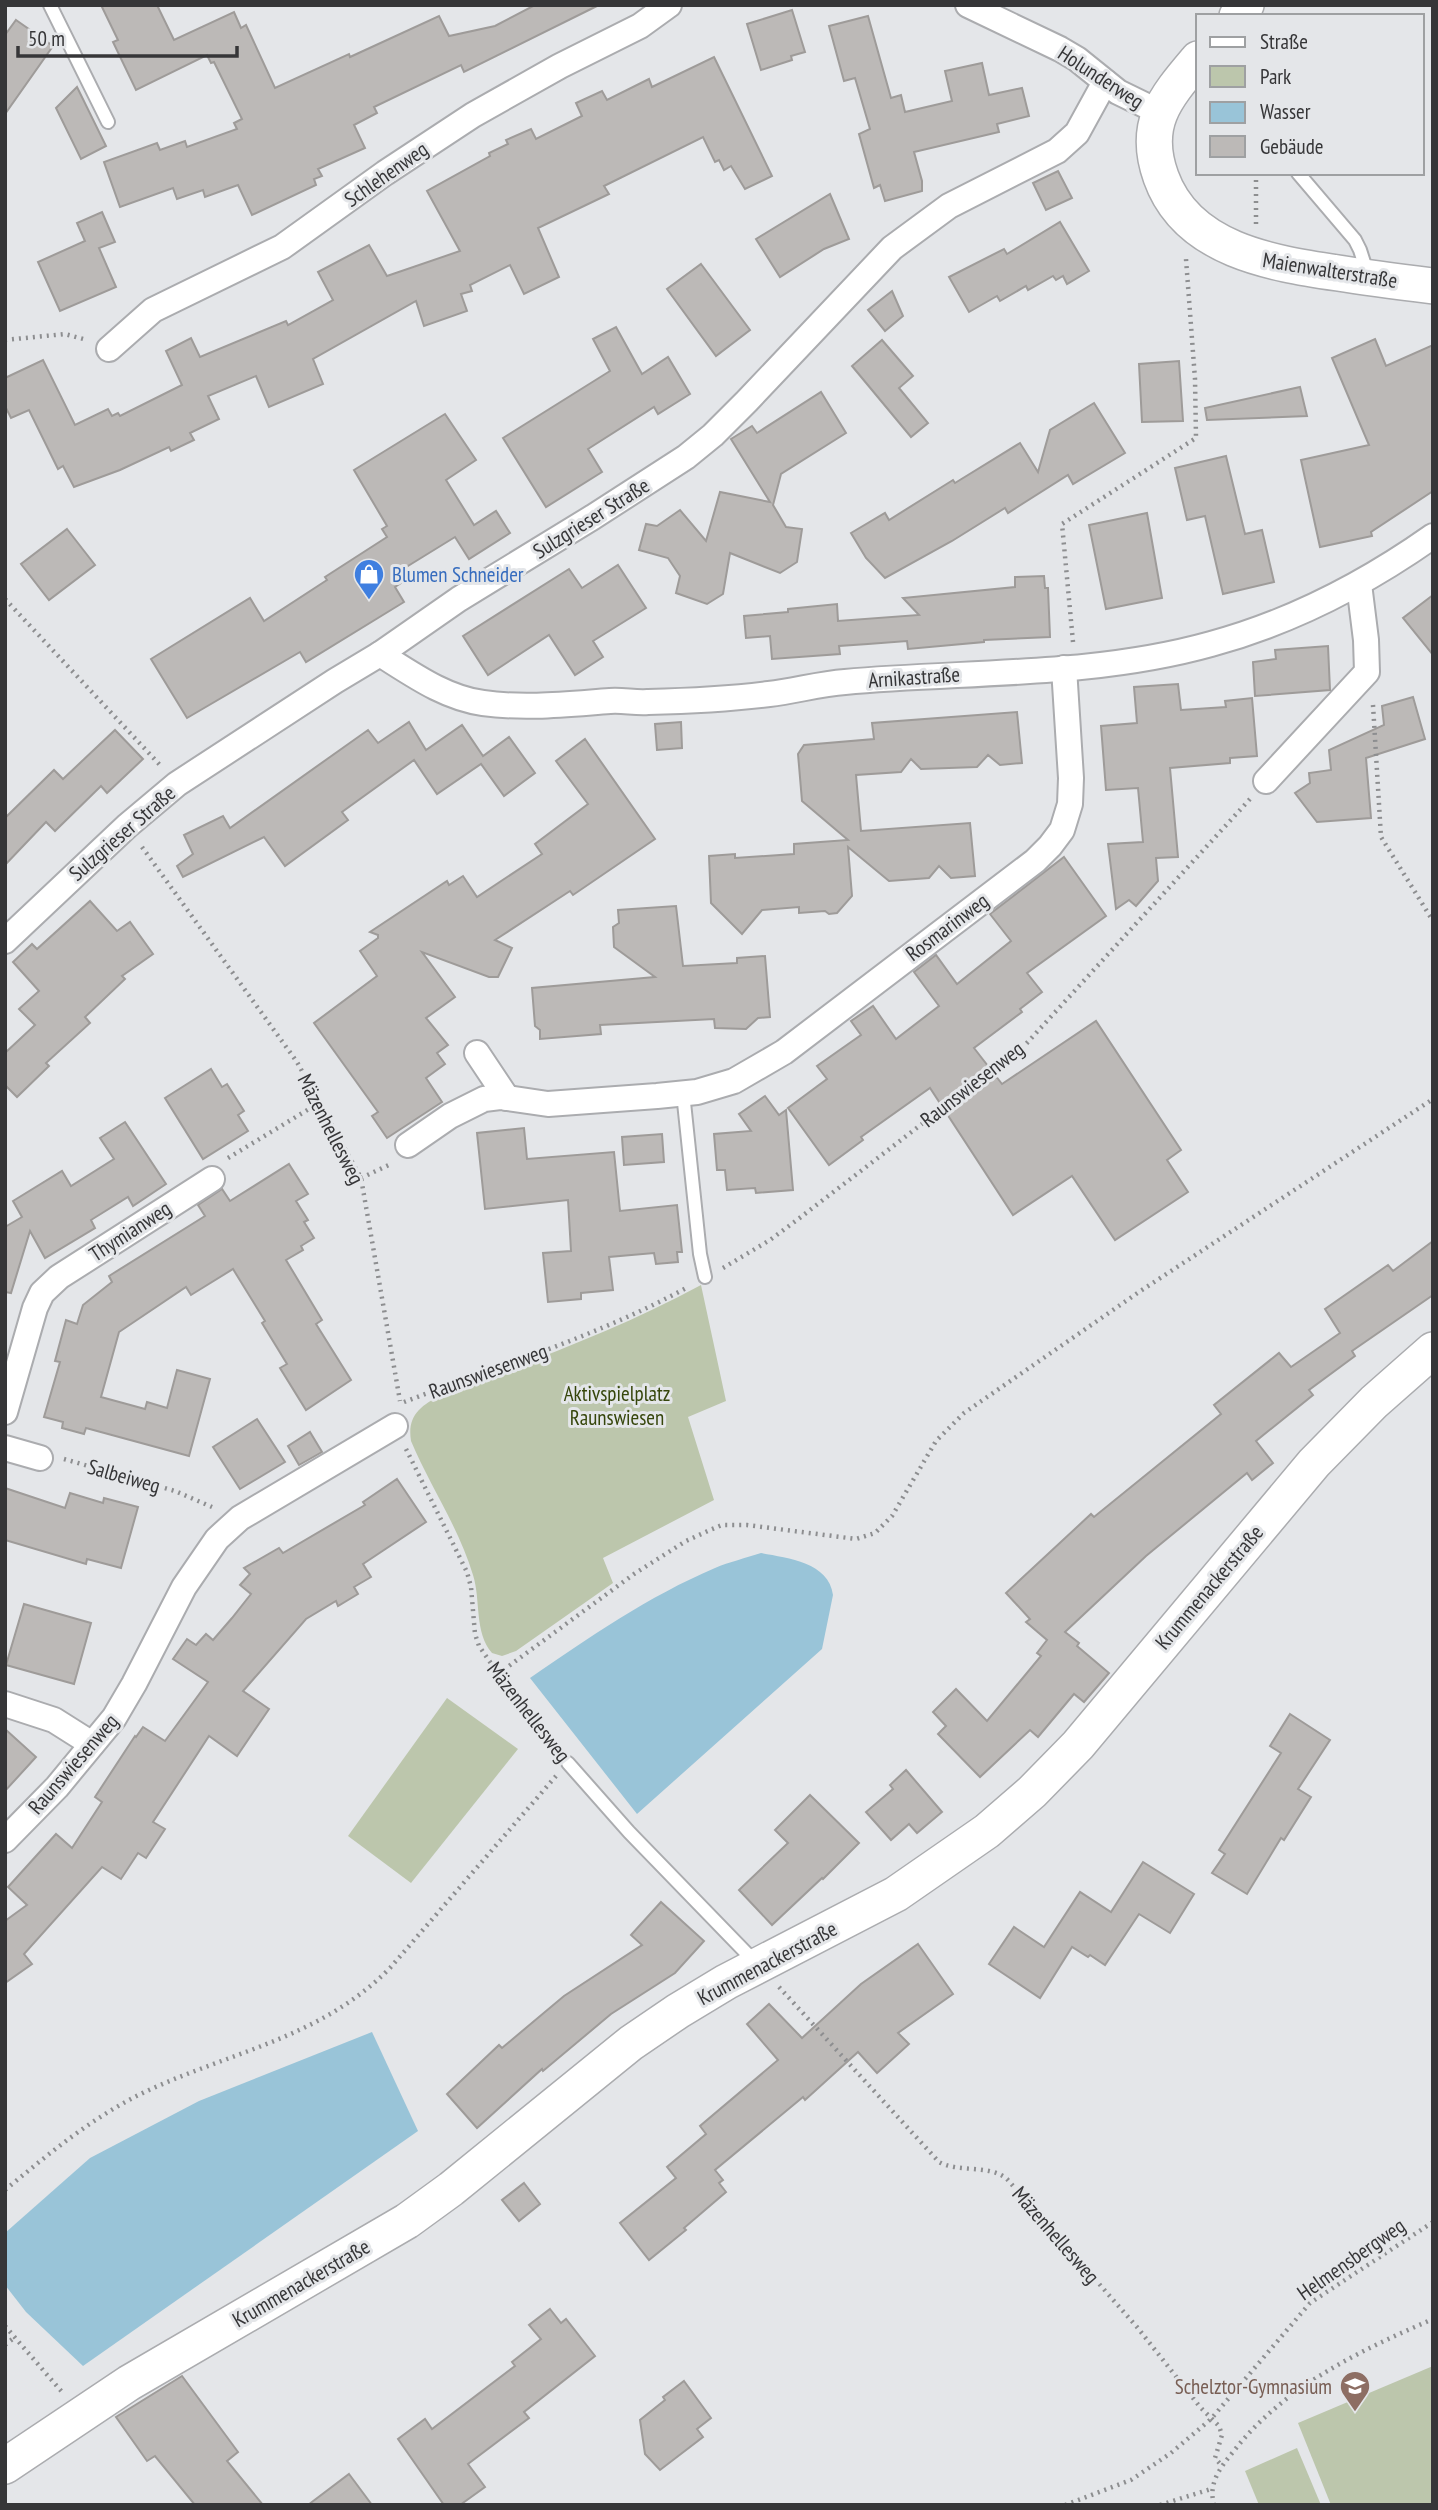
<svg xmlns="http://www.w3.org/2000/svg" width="1438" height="2510" font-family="'PT Sans Narrow',sans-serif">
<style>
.green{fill:#bcc6ac}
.water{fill:#99c4d8}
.building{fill:#bcb9b7;stroke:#9e9b99;stroke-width:2}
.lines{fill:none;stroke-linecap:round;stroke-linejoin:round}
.service-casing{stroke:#abacaf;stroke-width:16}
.minor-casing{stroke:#abacaf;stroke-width:28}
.secondary-casing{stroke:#abacaf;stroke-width:38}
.path{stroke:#8d8e90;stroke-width:4.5;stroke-dasharray:2 5;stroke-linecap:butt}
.service{stroke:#fff;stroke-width:12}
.minor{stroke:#fff;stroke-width:24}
.secondary{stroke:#fff;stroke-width:35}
.labels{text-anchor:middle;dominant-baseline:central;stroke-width:6;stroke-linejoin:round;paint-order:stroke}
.street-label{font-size:21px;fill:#363638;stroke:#e4e6e9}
.shop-label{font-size:21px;fill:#366cbe;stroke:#e4e6e9;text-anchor:start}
.park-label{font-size:21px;fill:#36460b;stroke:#e4e6e9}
.education-label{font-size:21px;fill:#785e54;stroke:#e4e6e9;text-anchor:end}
</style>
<rect width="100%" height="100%" fill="#e4e6e9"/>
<g class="green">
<path d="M701 1285 726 1401 688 1417 714 1500 603 1558 613 1583 516 1651 502 1656 492 1653C474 1632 481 1600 473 1575 459 1528 430 1486 411 1441 407 1416 420 1406 441 1395 531 1361 616 1331 701 1285Z"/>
<path d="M447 1698 518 1749 411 1883 348 1836Z"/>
<path d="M1433 2366V2505H1331L1298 2423Z"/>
<path d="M1297 2448 1321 2505H1259L1245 2471Z"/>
</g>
<g class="water">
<path d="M761 1553C787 1558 829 1562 833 1595L822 1649 637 1814 530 1678C588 1638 649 1596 715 1568 729 1562 746 1558 761 1553Z"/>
<path d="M372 2032 418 2131 83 2366 26 2312 5 2285V2233L90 2158 199 2101Z"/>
</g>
<g class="building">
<path d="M101 5H157L174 40 234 12 241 28 246 25 275 88 349 54 350 57 439 16 449 36 495 26 535 5H599L464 72 461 65 374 107 377 113 354 125 365 148 318 169 322 176 314 179 316 185 252 215 238 185 205 197 203 190 177 199 173 188 120 207 104 162 157 143 160 150 185 141 187 147 237 129 234 123 242 119 214 62 211 63 207 55 136 90 113 42 118 40Z"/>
<path d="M792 10 805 52 791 56 792 60 761 70 747 24Z"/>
<path d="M868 16 891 98 901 95 905 112 952 101 945 71 982 63 989 95 1022 88 1029 116 997 124 999 132 914 152 922 181V191L885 201 880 185 874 188 859 134 870 129 855 78 844 81 829 26Z"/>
<path d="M16 20 53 46 5 114V35Z"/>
<path d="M714 57 772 176 745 189 731 166 724 170 719 160 715 162 703 137 604 186 609 194 538 228 559 277 524 294 510 265 470 285 472 291 461 294 467 311 424 326 416 301 313 359 323 384 269 407 256 376 208 396 219 419 190 433 194 440 171 451 169 447 120 470 74 487 63 466 58 469 29 410 11 418 5 406V378L43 360 75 425 108 409 112 416 118 413 120 416 182 385 166 351 191 338 200 357 286 321 288 325 333 300 318 272 369 245 387 276 460 251 427 191 490 156 489 153 508 144 506 140 531 129 536 139 582 116 576 103 602 91 607 100 649 79 652 87Z"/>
<path d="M77 87 106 146 81 159 56 108Z"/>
<path d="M1058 171 1072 198 1046 210 1033 183Z"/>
<path d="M830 194 849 239 824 249 780 277 756 239Z"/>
<path d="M102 212 115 242 99 248 116 287 60 311 38 262 85 241 77 223Z"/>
<path d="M1060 222 1089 271 1067 284 1063 276 1056 280 1053 276 1028 290 1026 286 1000 301 997 296 969 312 949 277 1004 249 1007 254Z"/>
<path d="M701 264 750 330 716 356 667 289Z"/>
<path d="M892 291 903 316 885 331 868 310Z"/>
<path d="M616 327 642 374 668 357 690 394 658 414 654 407 588 449 602 472 546 507 503 438 610 371 593 339Z"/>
<path d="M1375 339 1386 366 1433 345V491L1371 532 1372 536 1320 547 1301 460 1369 445 1332 358Z"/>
<path d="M882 340 913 376 899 388 928 423 911 437 852 366Z"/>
<path d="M1179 361 1183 421 1142 422 1139 364Z"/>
<path d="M1300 387 1307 416 1207 420 1205 408Z"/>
<path d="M821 392 846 433 781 474 773 505 786 527 802 529 797 562 780 573 730 553 723 594 707 604 676 593 680 576 668 558 639 550 646 524 657 526 680 510 706 541 720 492 770 502 731 439 752 426 757 433Z"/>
<path d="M1094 403 1125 453 1073 484 1068 475 1008 513 1005 508 952 541 885 578 866 558 851 533 885 513 889 520 953 480 955 483 1020 443 1038 472 1050 430Z"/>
<path d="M445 414 476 460 446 480 474 525 496 511 510 533 469 559 455 537 395 574 401 583 395 587 404 602 306 662 300 652 187 718 151 659 250 598 264 621 327 580 325 577 387 537 382 529 387 526 354 470Z"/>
<path d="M1226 456 1245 534 1262 530 1274 582 1223 594 1205 516 1187 520 1175 468Z"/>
<path d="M1147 513 1162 598 1106 609 1089 525Z"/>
<path d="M67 529 95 565 49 600 21 564Z"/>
<path d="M618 565 646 608 593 641 603 657 575 675 549 635 488 675 463 636 569 569 582 588Z"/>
<path d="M1044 576 1045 588H1048L1050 637 984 640V642L908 649 907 641 868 644 839 646 840 654 772 659 770 636 746 638 744 616 788 612V609L837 604 838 621 919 615 903 598 1015 587V577Z"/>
<path d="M1433 595V655L1403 618Z"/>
<path d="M1328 646 1330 690 1255 696 1253 662 1276 659 1275 650Z"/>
<path d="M1178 684 1181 710 1226 707 1225 701 1252 698 1257 756 1230 758V763L1170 768 1178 857 1156 858 1158 881 1136 906 1129 900 1116 909 1108 844 1143 842 1138 788 1106 790 1101 726 1137 723 1134 687Z"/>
<path d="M1413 697 1425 739 1366 758 1371 818 1317 822 1295 793 1310 783 1309 773 1331 770 1329 750 1384 725 1382 706Z"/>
<path d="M1017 712 1022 763 1000 765 988 755 977 767 921 769 911 759 901 772 856 775 861 831 970 823 975 876 951 878 939 866 929 878 889 881 848 847 852 896 837 913 829 914 825 911 799 913V907L762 910 742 934 711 903 709 856 735 854V858L794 854V844L848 840 802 801 798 754 804 745 874 739 872 723Z"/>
<path d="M409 722 426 750 462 725 483 756 509 737 535 773 504 796 481 764 437 794 414 760 342 812 348 820 285 866 264 837 183 877 177 866 193 854 184 835 223 816 230 828 368 730 378 743Z"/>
<path d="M681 722 682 748 657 750 655 724Z"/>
<path d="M115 730 143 759 107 793 101 786 55 831 46 822 5 865V818L54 770 63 779Z"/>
<path d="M585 739 655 839 573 895 570 891 495 940 512 948 498 977H489L422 952 455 997 426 1018 448 1045 437 1053 445 1064 426 1078 442 1102 387 1138 372 1116 378 1112 314 1023 377 976 360 951 378 938V935L370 932 447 881 449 885 463 876 477 897 542 854 535 844 588 804 556 761Z"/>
<path d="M1064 857 1106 916 1027 973 1042 992 1020 1009 1022 1012 974 1048 1002 1084 1096 1021 1181 1150 1167 1160 1188 1192 1115 1240 1072 1176 1013 1215 930 1088 861 1137 863 1140 829 1165 788 1108 827 1079 817 1066 861 1035 851 1021 873 1006 896 1039 939 1006 914 972 936 955 957 984 1011 941 990 914Z"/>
<path d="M90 901 117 931 130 922 153 954 122 976 125 979 85 1017 90 1023 46 1063 49 1066 17 1097 5 1085V1053L35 1025 19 1009 39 991 13 962 32 944 37 949Z"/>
<path d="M676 906 683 966 737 963V958L765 956 770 1017 758 1018 746 1029 715 1028 714 1019 600 1025 601 1034 540 1039V1030L535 1026 532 988 655 977 614 947 613 927 619 923 618 910Z"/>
<path d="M211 1069 222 1087 227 1084 244 1111 238 1115 248 1131 203 1159 165 1098Z"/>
<path d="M765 1096 779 1115 786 1110 793 1190 756 1193 755 1188 727 1190 725 1170H717L714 1134 751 1131 739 1114Z"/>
<path d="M125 1122 166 1184 133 1206 128 1197 91 1220 95 1228 45 1258 30 1231 11 1293 5 1292V1227L22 1217 13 1201 62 1171 71 1186 114 1159 100 1138Z"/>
<path d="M524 1128 527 1159 614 1152 620 1211 677 1205 682 1252H677L678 1262 656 1264 654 1253 609 1257 613 1290 581 1293V1299L548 1302 543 1253 571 1251 568 1200 485 1209 477 1133Z"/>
<path d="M662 1134 664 1162 624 1165 622 1137Z"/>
<path d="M289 1164 308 1194 296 1201 308 1220 304 1222 314 1238 301 1246 303 1250 286 1260 322 1320 316 1324 351 1380 306 1410 280 1368 287 1364 262 1323 265 1321 233 1269 191 1295 186 1287 119 1332 101 1397 145 1409 147 1402 167 1408 177 1370 210 1379 189 1456 86 1428 84 1434 62 1428 63 1422 44 1417 60 1362 55 1361 66 1320 77 1324 83 1305 112 1282 109 1276 205 1216 198 1205 222 1189 230 1201Z"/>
<path d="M1433 1241V1295L1352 1351 1355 1356 1309 1390 1313 1395 1256 1441 1273 1463 1252 1480 1247 1473 1146 1556 1065 1632 1079 1643 1077 1646 1109 1673 1084 1702 1074 1694 1038 1737 1030 1730 980 1777 938 1734 946 1726 933 1712 956 1689 987 1721 1041 1656 1037 1653 1047 1640 1026 1622 1030 1619 1006 1593 1091 1514 1094 1517 1221 1414 1214 1405 1279 1353 1291 1367 1340 1333 1325 1309 1388 1265 1393 1271Z"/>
<path d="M257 1419 285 1462 240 1489 213 1447Z"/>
<path d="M310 1432 322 1452 299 1465 288 1446Z"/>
<path d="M397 1479 426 1522 363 1564 371 1577 354 1587 358 1594 338 1606 336 1601 306 1619 243 1691 269 1709 237 1756 209 1736 153 1822 165 1829 146 1858 138 1853 121 1879 102 1867 24 1954 32 1964 5 1983V1921L27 1905 8 1887 56 1834 72 1848 102 1802 95 1797 135 1736 136 1737 143 1727 165 1741 208 1682 173 1659 187 1639 196 1645 206 1634 213 1640 232 1618 251 1594 240 1585 250 1574 244 1568 279 1548 283 1553 365 1505 363 1502Z"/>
<path d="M5 1488 65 1508 70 1493 103 1503 104 1498 138 1507 121 1568 87 1559 86 1564 5 1540Z"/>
<path d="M24 1604 91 1623 74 1684 6 1665Z"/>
<path d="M1290 1714 1330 1740 1298 1789 1311 1797 1284 1840 1281 1838 1247 1894 1212 1873 1225 1854 1219 1850 1281 1753 1270 1746Z"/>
<path d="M5 1729 36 1757 5 1791Z"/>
<path d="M906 1770 942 1812 917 1833 909 1824 891 1840 866 1812 893 1789 890 1785Z"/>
<path d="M810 1795 859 1843 823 1879 822 1878 772 1925 739 1890 788 1843 775 1830Z"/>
<path d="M1143 1862 1194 1894 1170 1933 1139 1914 1105 1965 1090 1955 1088 1957 1072 1947 1040 1998 989 1964 1014 1927 1044 1947 1080 1892 1111 1912Z"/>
<path d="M661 1902 704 1941 675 1973 611 2014 543 2071 542 2069 477 2128 447 2094 499 2045 502 2048 564 1996 642 1945 631 1935Z"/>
<path d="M918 1944 953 1994 898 2033 909 2044 877 2073 858 2052 805 2100 803 2097 715 2170 723 2180 719 2183 726 2192 684 2228 686 2230 649 2260 620 2223 676 2178 667 2167 706 2134 700 2126 778 2060 747 2024 769 2004 802 2038 861 1984Z"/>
<path d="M524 2183 540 2204 519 2221 502 2200Z"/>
<path d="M550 2309 561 2323 566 2319 595 2356 524 2412 529 2418 468 2464 485 2487 460 2505H444L398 2439 425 2419 432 2429 515 2366 512 2362 541 2339 529 2325Z"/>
<path d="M182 2376 238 2452 227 2461 263 2505H195L155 2456 147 2461 116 2417Z"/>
<path d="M684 2381 711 2418 697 2429 703 2437 660 2470 645 2454 640 2420 665 2400 663 2397Z"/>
<path d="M349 2474 372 2505H308Z"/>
</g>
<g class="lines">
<g class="service-casing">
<g id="service">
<path d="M50 5 108 122"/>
<path d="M1298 173 1355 240 1360 250 1368 275"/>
<path d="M683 1093 700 1254 705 1277"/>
<path d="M568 1763 629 1832 756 1963"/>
</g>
</g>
<g class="minor-casing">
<g id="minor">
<path d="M968 5 1060 49 1077 59 1118 92 1159 112"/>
<path d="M109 349 153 310 282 247 385 173 473 115 560 66 640 26 669 5"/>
<path d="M380 654C412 674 445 698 483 703 525 709 568 704 610 701 623 700 635 703 648 702 688 701 729 699 769 694 795 691 819 684 845 682 967 671 1093 677 1211 644 1292 622 1365 584 1433 536"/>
<path d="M1266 781 1367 672 1366 640 1359 584"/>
<path d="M5 941 127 826 177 784 335 681 380 654 459 599 593 517 686 457 713 435 747 401 892 248 949 206 1057 151 1077 133 1105 82"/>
<path d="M477 1053 507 1098"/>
<path d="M408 1145 450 1116 484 1099 500 1097 548 1104 657 1096 697 1092 734 1081 784 1052 1035 861 1050 846 1062 830 1070 804 1071 778 1064 668"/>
<path d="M5 1412 35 1308 42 1293 59 1277 212 1179"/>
<path d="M5 1448 40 1458"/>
<path d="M5 1704 54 1720 92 1744"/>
<path d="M5 1840 57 1787 114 1718 134 1684 184 1587 217 1539 240 1518 395 1426"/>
</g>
</g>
<g class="secondary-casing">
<g id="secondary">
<path d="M1237 16 1246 5"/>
<path d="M1198 59C1165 98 1142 124 1161 177 1187 250 1271 263 1338 273 1369 278 1401 282 1433 286"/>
<path d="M5 2466 129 2383 407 2221 451 2189 631 2043 678 2011 726 1982 896 1894 987 1831 1032 1792 1078 1745 1314 1463 1374 1402 1433 1350"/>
</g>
</g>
<g class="path">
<path d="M1256 173V225"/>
<path d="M5 340 65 334 87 340"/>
<path d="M5 599 160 765"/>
<path d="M1073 642 1062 524 1196 438 1195 379 1186 259"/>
<path d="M1373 705 1381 837 1433 921"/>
<path d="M142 847 297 1062 361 1178 400 1401"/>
<path d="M228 1158 319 1103"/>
<path d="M361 1178 391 1164"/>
<path d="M723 1268 770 1240 797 1220 1026 1044 1250 799"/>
<path d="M404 1402C499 1366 598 1336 688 1287"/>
<path d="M406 1449 467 1572 471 1587 475 1634 479 1646 510 1691 556 1749"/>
<path d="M64 1459 175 1491 212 1507"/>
<path d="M498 1674 634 1574 686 1541 710 1530 722 1525H747L856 1539 875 1533 892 1516 936 1441 964 1413 1139 1292 1433 1099"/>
<path d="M779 1987 939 2162C959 2173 989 2164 1007 2179L1137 2327 1200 2407 1219 2426 1222 2435 1215 2458 1222 2466"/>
<path d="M5 2190C51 2152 95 2115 149 2090 234 2051 322 2037 390 1968L556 1776"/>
<path d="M5 2326 62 2392"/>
<path d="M5 2345 15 2337"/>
<path d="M1065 2505 1131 2480 1171 2453 1211 2419 1310 2303 1433 2222"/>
<path d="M1160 2505 1211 2489"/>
<path d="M1214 2505C1208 2483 1220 2468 1233 2452 1283 2387 1359 2351 1433 2319"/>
</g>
<use href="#service" class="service"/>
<use href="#minor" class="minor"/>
<use href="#secondary" class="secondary"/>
</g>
<defs>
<g id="shop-pin" transform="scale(1.575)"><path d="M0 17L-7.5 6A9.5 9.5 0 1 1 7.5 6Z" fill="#3f7fe0" stroke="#e4e6e9"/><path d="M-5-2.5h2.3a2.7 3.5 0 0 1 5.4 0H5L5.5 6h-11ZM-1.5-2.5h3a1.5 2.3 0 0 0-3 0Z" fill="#fff"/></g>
<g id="school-pin" transform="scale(1.575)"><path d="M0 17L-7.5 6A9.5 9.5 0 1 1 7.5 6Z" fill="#8d6e63" stroke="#e4e6e9"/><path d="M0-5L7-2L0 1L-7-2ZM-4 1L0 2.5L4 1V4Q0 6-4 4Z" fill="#fff"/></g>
</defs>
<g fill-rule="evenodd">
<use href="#shop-pin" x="369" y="574"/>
<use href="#school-pin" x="1355" y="2386"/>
</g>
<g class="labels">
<g class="street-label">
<text transform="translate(1101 77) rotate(33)">Holunderweg</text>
<text transform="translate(386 174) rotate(-35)">Schlehenweg</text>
<text transform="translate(1330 270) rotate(9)">Maienwalterstraße</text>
<text transform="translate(591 518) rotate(-32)">Sulzgrieser Straße</text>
<text transform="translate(914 677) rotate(-4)">Arnikastraße</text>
<text transform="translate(122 833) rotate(-41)">Sulzgrieser Straße</text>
<text transform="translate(947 927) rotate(-37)">Rosmarinweg</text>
<text transform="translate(972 1084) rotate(-38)">Raunswiesenweg</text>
<text transform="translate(331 1129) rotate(63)">Mäzenhellesweg</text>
<text transform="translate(130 1231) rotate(-33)">Thymianweg</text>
<text transform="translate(488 1371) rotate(-20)">Raunswiesenweg</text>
<text transform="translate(124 1476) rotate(16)">Salbeiweg</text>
<text transform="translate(1209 1587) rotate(-50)">Krummenackerstraße</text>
<text transform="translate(529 1712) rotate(52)">Mäzenhellesweg</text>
<text transform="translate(73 1764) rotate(-49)">Raunswiesenweg</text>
<text transform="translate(767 1963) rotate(-28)">Krummenackerstraße</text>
<text transform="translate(1056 2235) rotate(49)">Mäzenhellesweg</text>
<text transform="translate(1351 2259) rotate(-35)">Helmensbergweg</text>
<text transform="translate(301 2283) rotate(-30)">Krummenackerstraße</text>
</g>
<g class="shop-label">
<text x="392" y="574">Blumen Schneider</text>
</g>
<g class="park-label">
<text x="617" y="1393">Aktivspielplatz<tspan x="617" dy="24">Raunswiesen</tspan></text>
</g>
<g class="education-label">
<text x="1332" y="2386">Schelztor-Gymnasium</text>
</g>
</g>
<rect width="1438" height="2510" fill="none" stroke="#363638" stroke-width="14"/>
<rect x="1196" y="14" width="228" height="161" fill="#e4e6e9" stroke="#9ea0a2" stroke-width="2"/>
<rect x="1210" y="37" width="35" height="10" fill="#ffffff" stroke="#9ea0a2" stroke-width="2"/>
<text x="1260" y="49" font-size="21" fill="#363638">Straße</text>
<rect x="1210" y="66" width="35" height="21" fill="#bcc6ac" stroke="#9ea0a2" stroke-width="2"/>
<text x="1260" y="84" font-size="21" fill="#363638">Park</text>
<rect x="1210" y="102" width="35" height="21" fill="#99c4d8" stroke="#9ea0a2" stroke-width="2"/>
<text x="1260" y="119" font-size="21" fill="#363638">Wasser</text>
<rect x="1210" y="136" width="35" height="21" fill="#bcb9b7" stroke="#9ea0a2" stroke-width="2"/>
<text x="1260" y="154" font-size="21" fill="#363638">Gebäude</text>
<path d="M18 46v10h219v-10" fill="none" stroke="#363638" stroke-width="3.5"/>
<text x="28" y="46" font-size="21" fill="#363638" stroke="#e4e6e9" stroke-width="5" paint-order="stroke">50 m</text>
</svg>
